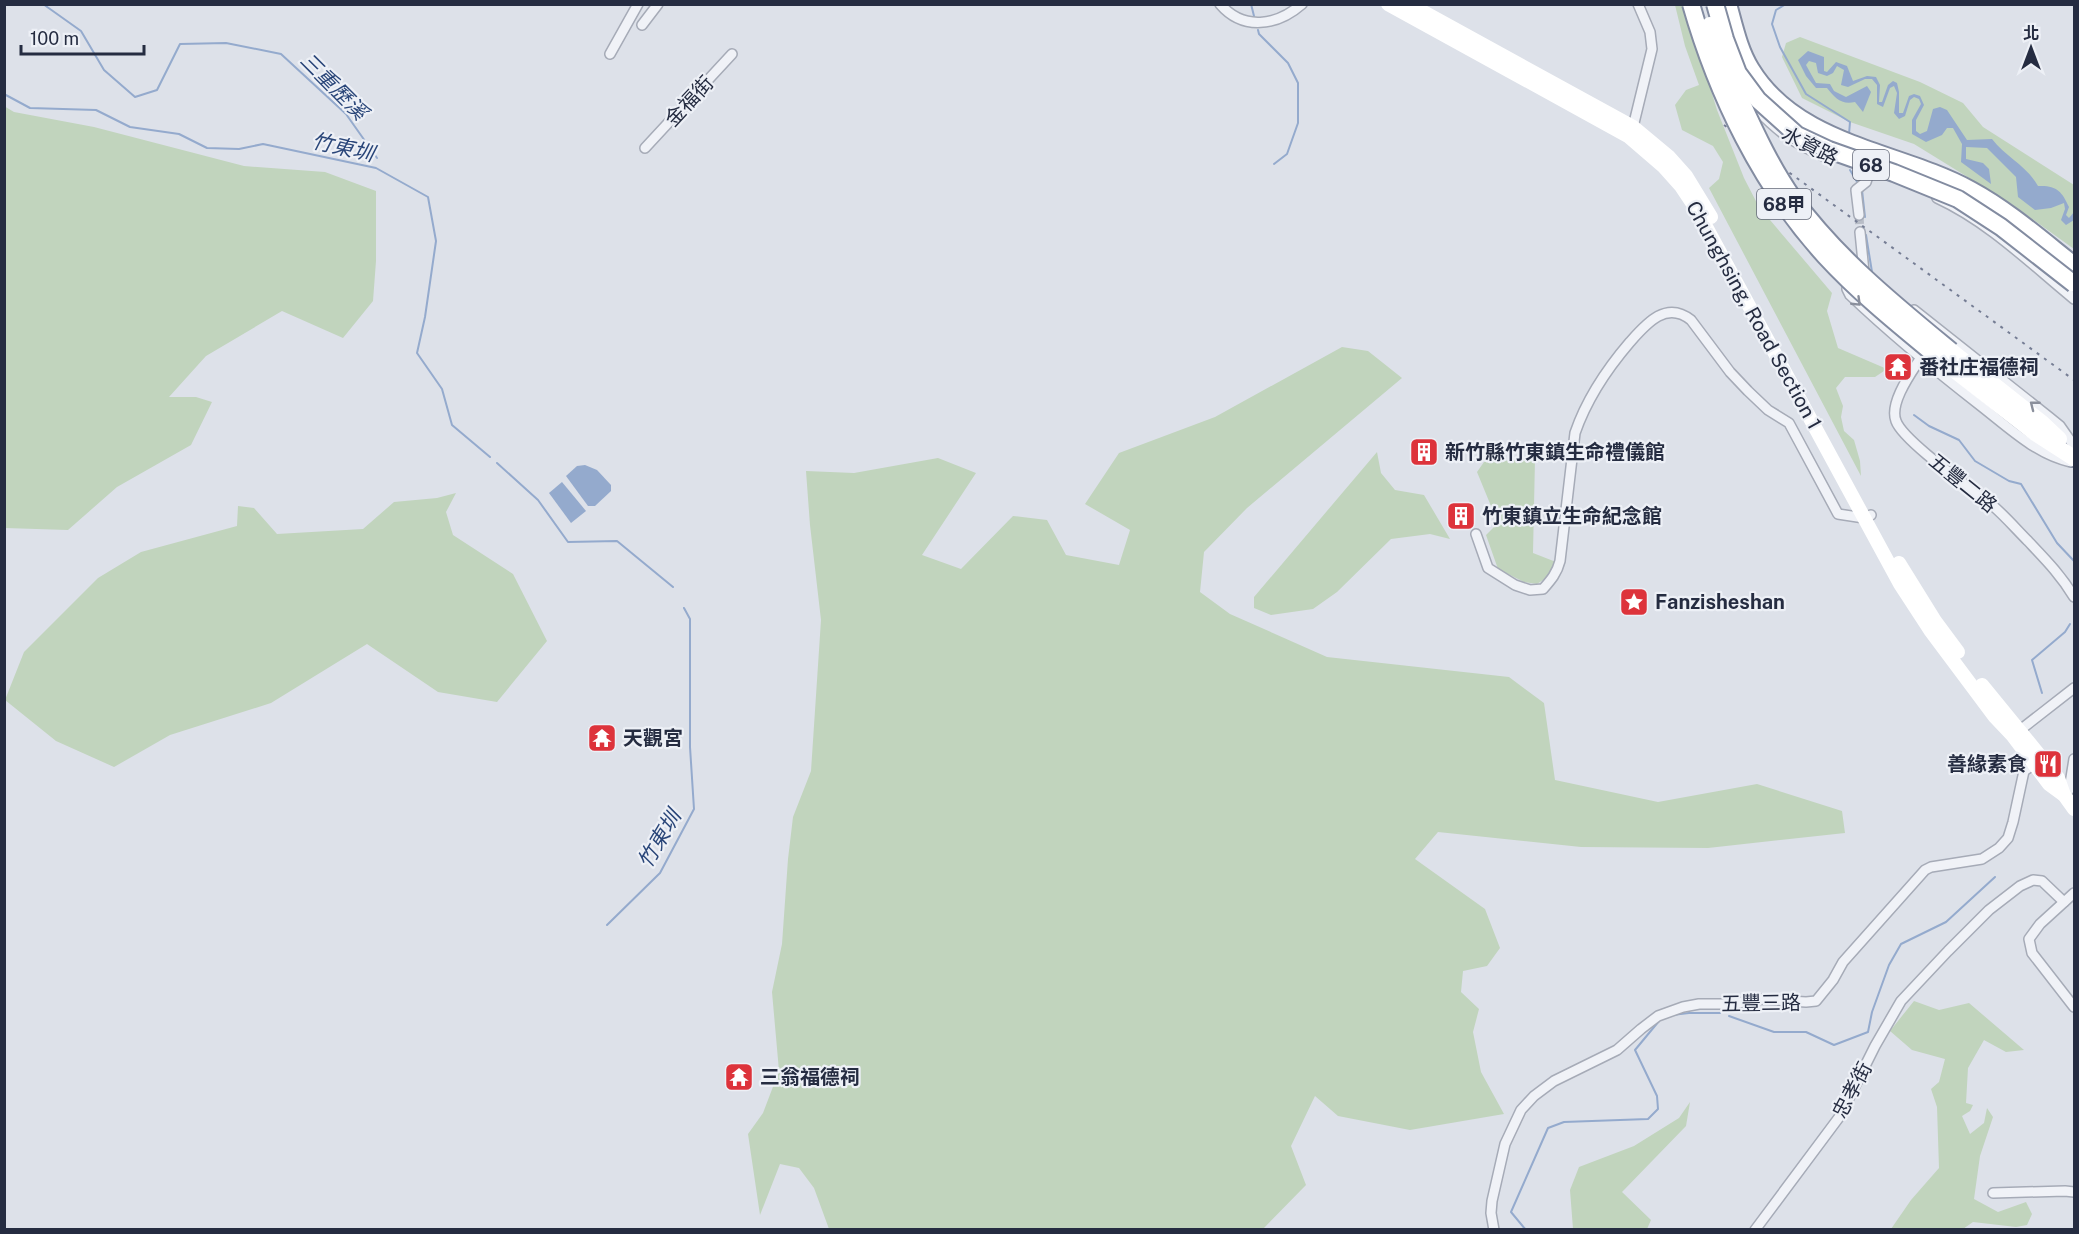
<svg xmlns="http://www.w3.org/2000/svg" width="2079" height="1234" font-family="'Public Sans','Noto Sans TC',sans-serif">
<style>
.green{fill:#c1d4bd}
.water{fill:#94aacd}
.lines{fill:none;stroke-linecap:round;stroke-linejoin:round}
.stream{stroke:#94aacd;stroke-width:2}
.minor-tunnel{stroke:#b8bdc7;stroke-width:9;stroke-dasharray:9 4.5;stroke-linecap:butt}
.minor-casing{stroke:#a6abb7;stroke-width:12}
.trunk-casing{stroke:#838ca1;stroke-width:20}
.minor{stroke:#f0f2f7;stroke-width:9}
.secondary{stroke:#fff;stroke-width:14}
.trunk{stroke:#fff;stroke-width:16}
.rail{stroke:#757d94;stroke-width:2;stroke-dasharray:3 6;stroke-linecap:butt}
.trunk-bridge-casing{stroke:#838ca1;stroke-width:20;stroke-linecap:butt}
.trunk-bridge{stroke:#fff;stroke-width:16}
.oneway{stroke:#8a8f9c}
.labels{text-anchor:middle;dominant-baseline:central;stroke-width:4.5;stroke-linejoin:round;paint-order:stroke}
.shield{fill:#edf0f6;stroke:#616777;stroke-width:1.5}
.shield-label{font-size:18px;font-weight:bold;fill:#252c41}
.street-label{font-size:20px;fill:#252c41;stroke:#edf0f6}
.poi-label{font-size:20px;font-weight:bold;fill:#252c41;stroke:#edf0f6;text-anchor:start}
.water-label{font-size:21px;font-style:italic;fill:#2a4679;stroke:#edf0f6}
</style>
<rect width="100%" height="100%" fill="#dde1e9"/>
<g class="green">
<path d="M1675 5H1685L1717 110 1744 178 1759 207 1832 293 1827 311 1838 348 1887 369 1875 377H1845L1836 388 1843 406 1841 417 1844 431 1854 440 1860 461 1861 476 1709 188 1719 179 1723 162 1713 146 1682 130 1675 105 1686 90 1699 85 1685 46Z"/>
<path d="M1800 37 1920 82 1963 103 1983 127 2074 185V249L2013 205 1914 144 1850 122 1802 98 1782 57 1786 43Z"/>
<path d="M4 106 14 112 94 127 244 166 325 172 376 191V261L373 301 343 338 282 311 206 356 169 397H196L212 402 191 445 117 487 68 530 5 528Z"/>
<path d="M1342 347 1368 351 1402 378 1247 508 1204 552 1200 592 1230 614 1327 657 1509 677 1544 703 1555 780 1658 802 1757 784 1842 811 1845 833 1708 848 1581 847 1438 832 1415 859 1485 909 1500 948 1487 966 1463 971 1461 992 1479 1009 1473 1032 1481 1072 1504 1114 1410 1130 1338 1116 1315 1096 1291 1146 1306 1185 1263 1229H829L814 1188 799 1168 780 1164 760 1215 748 1134 763 1113 779 1071 772 992 782 944 788 859 793 817 811 771 821 620 810 525 806 471 854 473 938 458 976 473 922 555 961 569 1013 516 1047 520 1066 555 1119 565 1130 530 1085 504 1119 453 1215 417Z"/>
<path d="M1377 452 1381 473 1395 490 1424 495 1450 539 1430 534 1391 539 1337 592 1313 609 1271 615 1254 608V597Z"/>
<path d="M1535 459 1533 553 1556 562 1549 576 1537 584 1524 582 1498 569 1486 535 1498 523 1477 472 1484 462Z"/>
<path d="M456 493 446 512 453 535 513 574 547 641 497 702 438 692 367 644 271 703 170 735 114 767 56 741 5 700 24 652 98 578 141 552 237 526 238 506 254 508 277 534 363 529 394 502 437 498Z"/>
<path d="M1914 1001 1939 1010 1969 1003 2024 1050 2006 1052 1984 1040 1968 1068 1966 1103 1973 1105 1970 1111 1962 1116 1970 1134 1984 1123 1987 1108 1993 1117 1980 1156 1974 1199 1998 1212 2026 1202 2032 1214 2027 1225 2016 1227 1973 1222 1963 1229H1891L1911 1200 1939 1168 1937 1107 1931 1089 1939 1082 1945 1059 1912 1050 1890 1031Z"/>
<path d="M1690 1102 1686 1126 1622 1192 1651 1220 1647 1229H1573L1570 1190 1579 1167 1634 1146 1679 1118Z"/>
</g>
<g class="water">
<path d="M1808 51 1824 57V71L1827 72 1836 62 1847 66 1853 81 1867 76 1876 77 1880 85 1879 102H1882L1888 85 1893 81 1897 83 1899 92V113H1903L1909 96 1914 94 1920 96 1924 105 1916 120V131L1920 134 1927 131 1933 109 1940 107 1947 110 1967 140 1992 139C2006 157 2027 166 2038 186 2056 185 2062 191 2069 207L2066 215 2069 218 2074 212V220L2066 225 2061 220 2065 209 2064 203 2051 208 2035 210 2018 197 2016 177 1987 148 1966 147V159L1983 163 1989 169 1991 184 1961 162 1962 144 1953 128H1947L1942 135 1926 142 1912 134V120L1921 104 1919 99 1914 97 1910 100 1905 116 1899 119 1894 113 1897 93 1894 86 1890 88 1883 107 1877 104V85L1872 79H1865L1848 87 1841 85 1844 70 1837 66 1833 73 1827 76 1818 73 1816 63 1809 61 1806 65 1816 83 1830 84 1834 91 1846 97 1867 86 1871 92 1863 112 1855 102C1841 105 1835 98 1827 88H1816L1806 76 1798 60Z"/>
<path d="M585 465 597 470 611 485V491L595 506H588L566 476 577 466Z"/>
<path d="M562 482 586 511 571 523 549 493Z"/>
</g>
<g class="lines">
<g class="stream">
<path d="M43 4 81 31 104 70 135 97 157 90 180 44 226 43 281 54 346 114 377 158"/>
<path d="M1251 4 1254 16"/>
<path d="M1786 4 1776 10 1772 24 1780 47 1806 94 1850 122 1849 134"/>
<path d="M1258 30 1259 34 1288 63 1298 83V123L1287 154 1274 164"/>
<path d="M4 94 30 108 96 110 130 127 179 134 207 148 239 149 263 144 376 168 428 197 436 241 425 317 417 353 442 389 452 425 490 457"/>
<path d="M1850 170 1859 185"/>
<path d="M1862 190 1865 217"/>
<path d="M1866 235 1872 272"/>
<path d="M1914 415 1929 426 1959 440 1975 461 2009 481 2021 484 2057 543 2074 561"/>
<path d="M497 463 538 500 568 542 617 541 673 587"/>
<path d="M2042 693 2032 660 2065 632 2070 624"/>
<path d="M607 925 660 873 694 809 690 747V619L684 608"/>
<path d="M1672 1015 1689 1013H1720"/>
<path d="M1729 1016 1774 1032H1806L1834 1045 1868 1032 1872 1012 1889 965 1901 944 1946 922 1995 877"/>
<path d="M1526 1230 1511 1212 1548 1128 1564 1122 1648 1119 1658 1109 1657 1096 1635 1050 1659 1021"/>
</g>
<path class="minor-tunnel" d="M1859 215 1860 232"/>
<g class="minor-casing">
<g id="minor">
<path d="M1220 4C1243 31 1277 26 1302 4"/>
<path d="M642 25 658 4"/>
<path d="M610 54 638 4"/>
<path d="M1754 107C1778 131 1791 142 1823 156"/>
<path d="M1633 127 1652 49 1650 32 1638 4"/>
<path d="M645 148 732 54"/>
<path d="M1937 198C1989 222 2030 263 2074 299"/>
<path d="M1859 215 1856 190 1866 182 1872 164"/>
<path d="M1860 232 1864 272"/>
<path d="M1851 281 1847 289 1850 295C1892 335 1936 371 1981 406 2008 427 2037 455 2071 462"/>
<path d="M1914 310 2049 417 2060 426 2074 446"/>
<path d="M1920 359C1911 373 1889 403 1896 421 1903 441 1972 489 1992 505 2005 516 2016 529 2028 541 2045 559 2061 575 2074 597"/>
<path d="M1476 534 1488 568 1515 585 1530 590 1543 589C1551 580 1557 573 1560 561L1575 433C1587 398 1606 370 1630 342 1646 324 1666 300 1691 320L1730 372 1748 391 1768 410 1789 423 1838 514 1864 518 1871 515"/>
<path d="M2015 734 2074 688"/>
<path d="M2064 795 2069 790 2074 759"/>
<path d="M2074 893 2040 924 2029 939 2032 953 2074 1007"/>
<path d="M1993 1193 2065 1191 2074 1192"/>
<path d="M1494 1230 1491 1213 1492 1201 1505 1144 1521 1110 1534 1096 1554 1081 1617 1050 1641 1029 1658 1016 1683 1007 1699 1004H1733L1759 999 1806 1002 1816 1001 1833 980 1843 962 1925 870 1931 867 1982 859 1999 848 2008 838 2013 822 2024 771 2033 765"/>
<path d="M1755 1230 1840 1116 1875 1046 1901 1001 1948 951 1989 910 2020 886 2033 880 2042 881 2064 902"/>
</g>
</g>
<g class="trunk-casing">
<g id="trunk">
<path d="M1728 4C1734 25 1739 50 1751 69 1798 146 1898 150 1971 190 2008 210 2041 239 2074 265"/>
<path d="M1951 351 2042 423 2059 439"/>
<path d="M1940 359 2035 433 2074 458"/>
</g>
</g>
<use href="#minor" class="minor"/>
<g class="secondary">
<path d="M1388 4 1628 136 1664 167 1681 186 1697 210 1900 584 1930 630 1995 717 2013 736 2049 784 2064 795 2074 809"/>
<path d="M1409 4 1633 127 1669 157 1686 176 1711 217"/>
<path d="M1899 563 1935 621 1958 652"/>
<path d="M1982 685 2058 778 2064 795"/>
</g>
<use href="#trunk" class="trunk"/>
<path class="rail" d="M1724 125 2074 380"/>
<g class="trunk-bridge-casing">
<g id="trunk-bridge">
<path d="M1691 4C1717 95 1761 186 1825 256 1860 294 1900 326 1940 359"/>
<path d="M1715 4 1725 39 1738 73 1758 100 1797 135 1829 150 1894 173 1958 199 2001 227 2074 284"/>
<path d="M1710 25C1717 52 1729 76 1741 101 1756 134 1772 168 1793 198 1837 258 1894 304 1951 351"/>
</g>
</g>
<use href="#trunk-bridge" class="trunk-bridge"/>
</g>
<defs><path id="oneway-chevron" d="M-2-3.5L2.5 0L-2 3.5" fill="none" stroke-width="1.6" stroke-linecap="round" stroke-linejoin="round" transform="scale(1.5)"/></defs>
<g class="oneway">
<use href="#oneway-chevron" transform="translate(1857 302) rotate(44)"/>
<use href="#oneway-chevron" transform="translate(2034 405) rotate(-142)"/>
</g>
<defs>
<g id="temple-square" transform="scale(1.5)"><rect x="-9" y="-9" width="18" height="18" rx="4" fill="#dd333b" stroke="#edf0f6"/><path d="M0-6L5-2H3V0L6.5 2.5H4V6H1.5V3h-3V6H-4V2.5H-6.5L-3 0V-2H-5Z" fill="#fff"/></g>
<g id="building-square" transform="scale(1.5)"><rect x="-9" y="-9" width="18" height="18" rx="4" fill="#dd333b" stroke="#edf0f6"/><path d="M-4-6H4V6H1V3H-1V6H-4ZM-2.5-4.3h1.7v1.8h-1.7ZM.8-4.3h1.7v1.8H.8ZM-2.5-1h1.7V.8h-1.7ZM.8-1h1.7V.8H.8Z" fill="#fff"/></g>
<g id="sight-square" transform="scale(1.5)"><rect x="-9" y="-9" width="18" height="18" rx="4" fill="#dd333b" stroke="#edf0f6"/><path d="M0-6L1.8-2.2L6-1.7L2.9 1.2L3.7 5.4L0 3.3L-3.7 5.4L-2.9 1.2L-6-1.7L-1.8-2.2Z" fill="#fff"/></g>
<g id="restaurant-square" transform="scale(1.5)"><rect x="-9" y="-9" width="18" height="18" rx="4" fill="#dd333b" stroke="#edf0f6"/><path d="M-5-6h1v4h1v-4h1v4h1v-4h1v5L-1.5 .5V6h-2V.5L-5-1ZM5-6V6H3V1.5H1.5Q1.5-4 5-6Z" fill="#fff"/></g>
</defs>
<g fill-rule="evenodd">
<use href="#temple-square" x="1898" y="367"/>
<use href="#building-square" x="1424" y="452"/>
<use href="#building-square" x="1461" y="516"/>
<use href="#sight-square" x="1634" y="602"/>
<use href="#temple-square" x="602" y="738"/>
<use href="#restaurant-square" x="2048" y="764"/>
<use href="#temple-square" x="739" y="1077"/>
</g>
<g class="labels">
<g class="shield">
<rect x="1853" y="150" width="36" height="30" rx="4.5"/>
<rect x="1757" y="189" width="54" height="30" rx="4.5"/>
</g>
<g class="shield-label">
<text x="1871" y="165">68</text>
<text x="1784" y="204">68甲</text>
</g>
<g class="street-label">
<text transform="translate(689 101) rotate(-47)">金福街</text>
<text transform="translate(1810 146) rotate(27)">水資路</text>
<text transform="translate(1754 315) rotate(61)">Chunghsing, Road Section 1</text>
<text transform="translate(1963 483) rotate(39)">五豐二路</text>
<text transform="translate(1761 1003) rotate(-1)">五豐三路</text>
<text transform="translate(1852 1090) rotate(-62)">忠孝街</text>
</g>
<g class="poi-label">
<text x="1919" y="367">番社庄福德祠</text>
<text x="1445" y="452">新竹縣竹東鎮生命禮儀館</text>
<text x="1482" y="516">竹東鎮立生命紀念館</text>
<text x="1655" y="602">Fanzisheshan</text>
<text x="623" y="738">天觀宮</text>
<text x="2027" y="764" text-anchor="end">善緣素食</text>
<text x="760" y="1077">三翁福德祠</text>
</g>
<g class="water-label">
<text transform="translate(334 86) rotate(45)">三重歷溪</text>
<text transform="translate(343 147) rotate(13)">竹東圳</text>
<text transform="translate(659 839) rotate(-59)">竹東圳</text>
</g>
</g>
<rect width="2079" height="1234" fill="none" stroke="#252c41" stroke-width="12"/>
<g transform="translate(2031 48)" stroke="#edf0f6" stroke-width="4.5" paint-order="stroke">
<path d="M0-4.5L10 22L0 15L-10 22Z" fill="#252c41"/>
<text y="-9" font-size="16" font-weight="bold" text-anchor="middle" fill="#252c41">北</text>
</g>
<path d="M21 45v9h123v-9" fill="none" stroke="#252c41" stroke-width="3"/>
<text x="30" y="45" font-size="18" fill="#252c41" stroke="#edf0f6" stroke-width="4.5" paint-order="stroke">100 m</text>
</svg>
